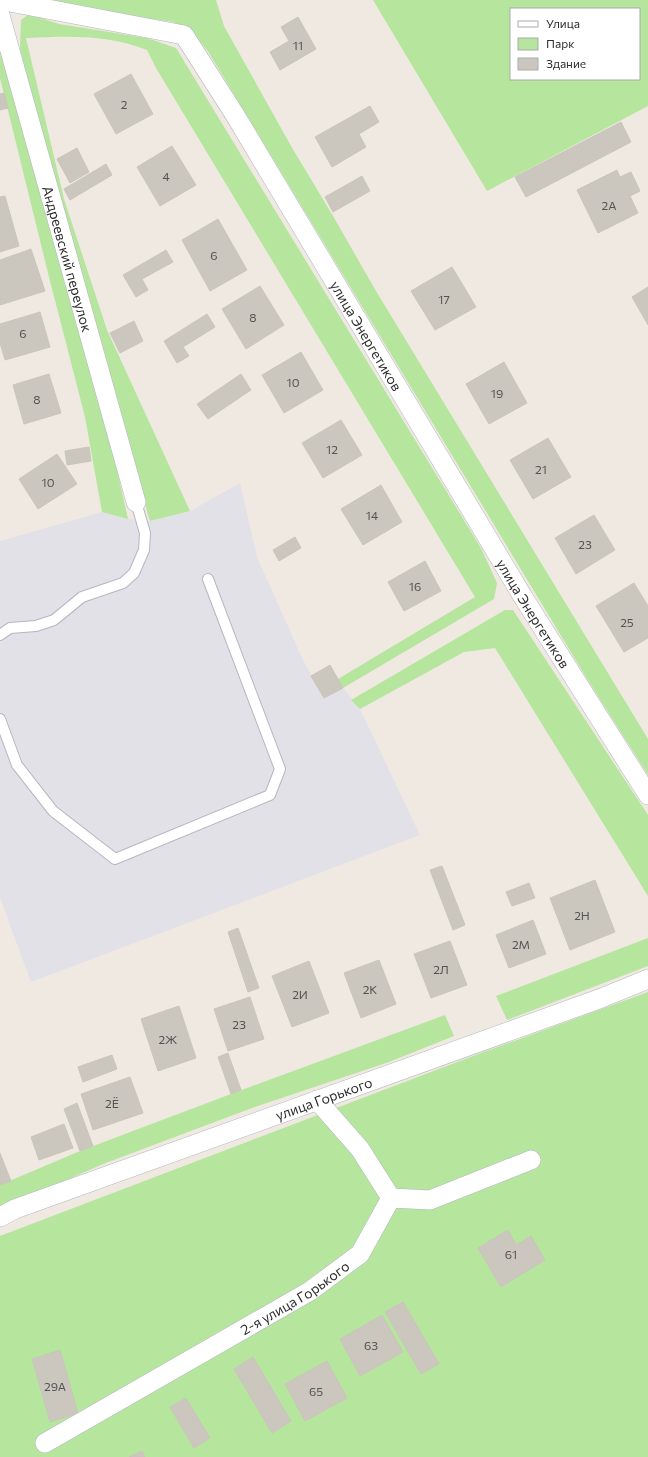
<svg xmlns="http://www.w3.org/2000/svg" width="648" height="1457" font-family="Commissioner,sans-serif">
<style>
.industrial{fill:#e3e1e8}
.green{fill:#b6e59e;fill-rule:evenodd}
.building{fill:#cbc7bf;stroke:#cbc5ba}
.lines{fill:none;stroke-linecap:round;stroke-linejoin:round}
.service-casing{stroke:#b4b7c1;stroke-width:12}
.minor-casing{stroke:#b4b7c1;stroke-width:20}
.service{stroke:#fff;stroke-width:10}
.minor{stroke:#fff;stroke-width:19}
.labels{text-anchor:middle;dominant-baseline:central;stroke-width:3;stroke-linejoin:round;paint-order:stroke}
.number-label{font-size:12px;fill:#555452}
.street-label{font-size:14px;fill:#2e2e2e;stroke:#fff}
</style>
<rect width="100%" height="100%" fill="#efe9e1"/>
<path class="industrial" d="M240 483 257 557 303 660 324 698 343 688 360 709 420 835 31 982 0 898V541L102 512 128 519 150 521 190 511Z"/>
<g class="green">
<path d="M48 0H216L224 26 291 146 333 216 376 291 648 739V775L589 682 209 53 192 31 173 22 57 5Z"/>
<path d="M373 0H648V106L487 191ZM511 9H639V79H511Z"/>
<path d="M29 14 59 24 147 38 176 48 481 548 497 583 494 599 343 688 338 679 475 597 156 68 147 50C108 34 67 36 26 38L64 199 107 330 190 511 150 521 109 384 43 148 20 49 21 20Z"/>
<path d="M0 31 106 421 128 519 102 512 85 417 49 277 0 78Z"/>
<path d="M505 610H513L648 815V896L495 648 464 652 360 709 351 700Z"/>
<path d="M648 938V966L507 1020 496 996Z"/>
<path d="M648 992V1457H0V1236L481 1053Z"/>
<path d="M445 1015 454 1036 389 1062 252 1108 103 1164 0 1209V1185L80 1151 231 1094Z"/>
</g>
<g class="building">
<path d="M298 17 316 49 280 70 270 52 289 41 281 27Z"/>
<path d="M131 74 153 114 116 134 94 94Z"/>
<path d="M4 93 8 108 0 110V94Z"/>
<path d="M370 106 379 122 359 134 366 147 332 167 315 137Z"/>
<path d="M621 122 631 142 526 197 515 177Z"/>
<path d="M172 146 196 185 160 206 137 167Z"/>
<path d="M77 148 89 172 70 183 57 159Z"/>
<path d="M106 164 112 175 70 200 64 189Z"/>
<path d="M617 170 620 177 631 172 640 191 630 196 638 213 598 233 577 190Z"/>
<path d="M362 176 370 191 333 212 325 197Z"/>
<path d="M5 196 19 246 0 252V197Z"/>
<path d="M218 219 247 270 210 291 182 240Z"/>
<path d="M31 249 45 291 0 305V260Z"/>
<path d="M166 250 173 262 142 279 148 290 136 297 123 275Z"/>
<path d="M452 267 476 307 435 330 411 291Z"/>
<path d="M260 286 284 325 246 349 222 309Z"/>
<path d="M648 287V325L632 297Z"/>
<path d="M40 312 50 347 5 360 0 343V324Z"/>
<path d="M207 314 215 327 183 347 189 356 177 363 164 341Z"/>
<path d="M134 321 143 341 120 353 110 333Z"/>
<path d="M301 352 323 390 284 413 262 375Z"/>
<path d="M504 362 527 403 489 424 466 384Z"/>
<path d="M49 374 61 413 24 424 13 385Z"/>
<path d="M241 374 251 390 208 419 197 404Z"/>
<path d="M341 420 362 455 323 478 302 443Z"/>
<path d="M548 438 571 477 533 499 510 460Z"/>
<path d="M89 447 91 461 67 465 65 451Z"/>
<path d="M57 454 77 484 38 509 19 479Z"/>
<path d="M381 485 402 522 363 545 341 509Z"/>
<path d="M594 515 615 550 576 574 555 538Z"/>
<path d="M295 537 301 548 279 561 273 550Z"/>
<path d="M425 561 441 591 404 611 388 582Z"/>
<path d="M634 583 648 606V638L624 652 596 606Z"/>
<path d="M330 665 343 688 324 698 311 676Z"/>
<path d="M442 866 465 925 453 930 430 870Z"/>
<path d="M595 880 615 932 570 950 550 898Z"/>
<path d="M529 883 535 898 512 906 506 892Z"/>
<path d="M533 920 546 954 509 968 496 935Z"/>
<path d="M238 928 259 988 248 992 228 932Z"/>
<path d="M450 941 467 985 431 998 414 954Z"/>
<path d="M379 960 396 1004 361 1018 344 973Z"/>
<path d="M309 961 329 1013 292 1027 272 976Z"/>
<path d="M250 997 264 1039 228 1051 214 1009Z"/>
<path d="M179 1006 196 1058 158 1071 141 1019Z"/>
<path d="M228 1053 241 1090 231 1094 218 1057Z"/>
<path d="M112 1055 117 1069 83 1082 78 1067Z"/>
<path d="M130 1077 143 1113 93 1130 81 1094Z"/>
<path d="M77 1103 93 1146 80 1151 64 1109Z"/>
<path d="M64 1124 73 1148 39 1160 31 1137Z"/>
<path d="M0 1153 11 1181 0 1185Z"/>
<path d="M508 1230 516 1245 531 1236 545 1260 501 1287 478 1248Z"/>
<path d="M403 1302 439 1364 421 1374 385 1312Z"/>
<path d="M382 1315 403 1352 360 1376 340 1339Z"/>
<path d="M60 1350 78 1413 50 1422 32 1359Z"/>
<path d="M253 1357 291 1421 272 1433 234 1369Z"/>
<path d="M327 1361 347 1398 305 1421 285 1384Z"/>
<path d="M186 1398 210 1438 194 1448 170 1407Z"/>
<path d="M142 1451 145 1457H129Z"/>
</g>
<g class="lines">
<g class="service-casing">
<g id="service">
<path d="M0 635 10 628 36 626 54 620 82 597 123 583 134 573 144 550 145 533 136 502"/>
<path d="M0 719 17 765 53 811 115 859 270 795 280 769 208 579"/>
</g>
</g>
<g class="minor-casing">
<g id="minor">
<path id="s1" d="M0 0 184 35 235 115 523 597 648 795"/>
<path id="s2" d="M0 15 136 502"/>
<path d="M317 1100 360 1149 391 1198"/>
<path id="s3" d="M0 1217 15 1209 599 999 648 979"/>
<path id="s4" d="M45 1443 310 1291 360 1254 391 1198 430 1200 531 1160"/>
</g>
</g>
<use href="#service" class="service"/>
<use href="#minor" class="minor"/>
</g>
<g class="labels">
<g class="number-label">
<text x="298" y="45">11</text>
<text x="124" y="104">2</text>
<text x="166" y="176">4</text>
<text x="609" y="205">2А</text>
<text x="214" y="255">6</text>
<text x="444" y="299">17</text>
<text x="253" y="317">8</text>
<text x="23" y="333">6</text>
<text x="293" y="382">10</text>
<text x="497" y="393">19</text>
<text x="37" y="399">8</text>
<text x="332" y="449">12</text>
<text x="541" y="469">21</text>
<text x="48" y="482">10</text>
<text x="372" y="515">14</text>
<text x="585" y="544">23</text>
<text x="415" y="586">16</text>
<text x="627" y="622">25</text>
<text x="582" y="915">2Н</text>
<text x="521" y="944">2М</text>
<text x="441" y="969">2Л</text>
<text x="370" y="989">2К</text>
<text x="300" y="994">2И</text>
<text x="239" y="1024">2З</text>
<text x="168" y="1039">2Ж</text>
<text x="112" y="1103">2Ё</text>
<text x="511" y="1254">61</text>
<text x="371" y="1345">63</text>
<text x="55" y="1386">29А</text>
<text x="316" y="1391">65</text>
</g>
<g class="street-label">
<text stroke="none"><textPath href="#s2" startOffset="253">Андреевский переулок</textPath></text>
<text stroke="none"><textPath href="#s1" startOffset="539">улица Энергетиков</textPath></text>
<text stroke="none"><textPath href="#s1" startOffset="863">улица Энергетиков</textPath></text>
<text stroke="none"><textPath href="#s3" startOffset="345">улица Горького</textPath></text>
<text stroke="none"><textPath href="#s4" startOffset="289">2-я улица Горького</textPath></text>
</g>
</g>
<rect x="510" y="8" width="130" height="72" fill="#ffffff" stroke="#ababab"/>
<rect x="518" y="21" width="20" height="6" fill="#ffffff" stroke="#ababab"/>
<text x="546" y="28" font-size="12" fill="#2e2e2e">Улица</text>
<rect x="518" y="38" width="20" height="12" fill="#b6e59e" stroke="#ababab"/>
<text x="546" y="48" font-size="12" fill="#2e2e2e">Парк</text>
<rect x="518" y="58" width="20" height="12" fill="#cbc7bf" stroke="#ababab"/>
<text x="546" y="68" font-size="12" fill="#2e2e2e">Здание</text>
</svg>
